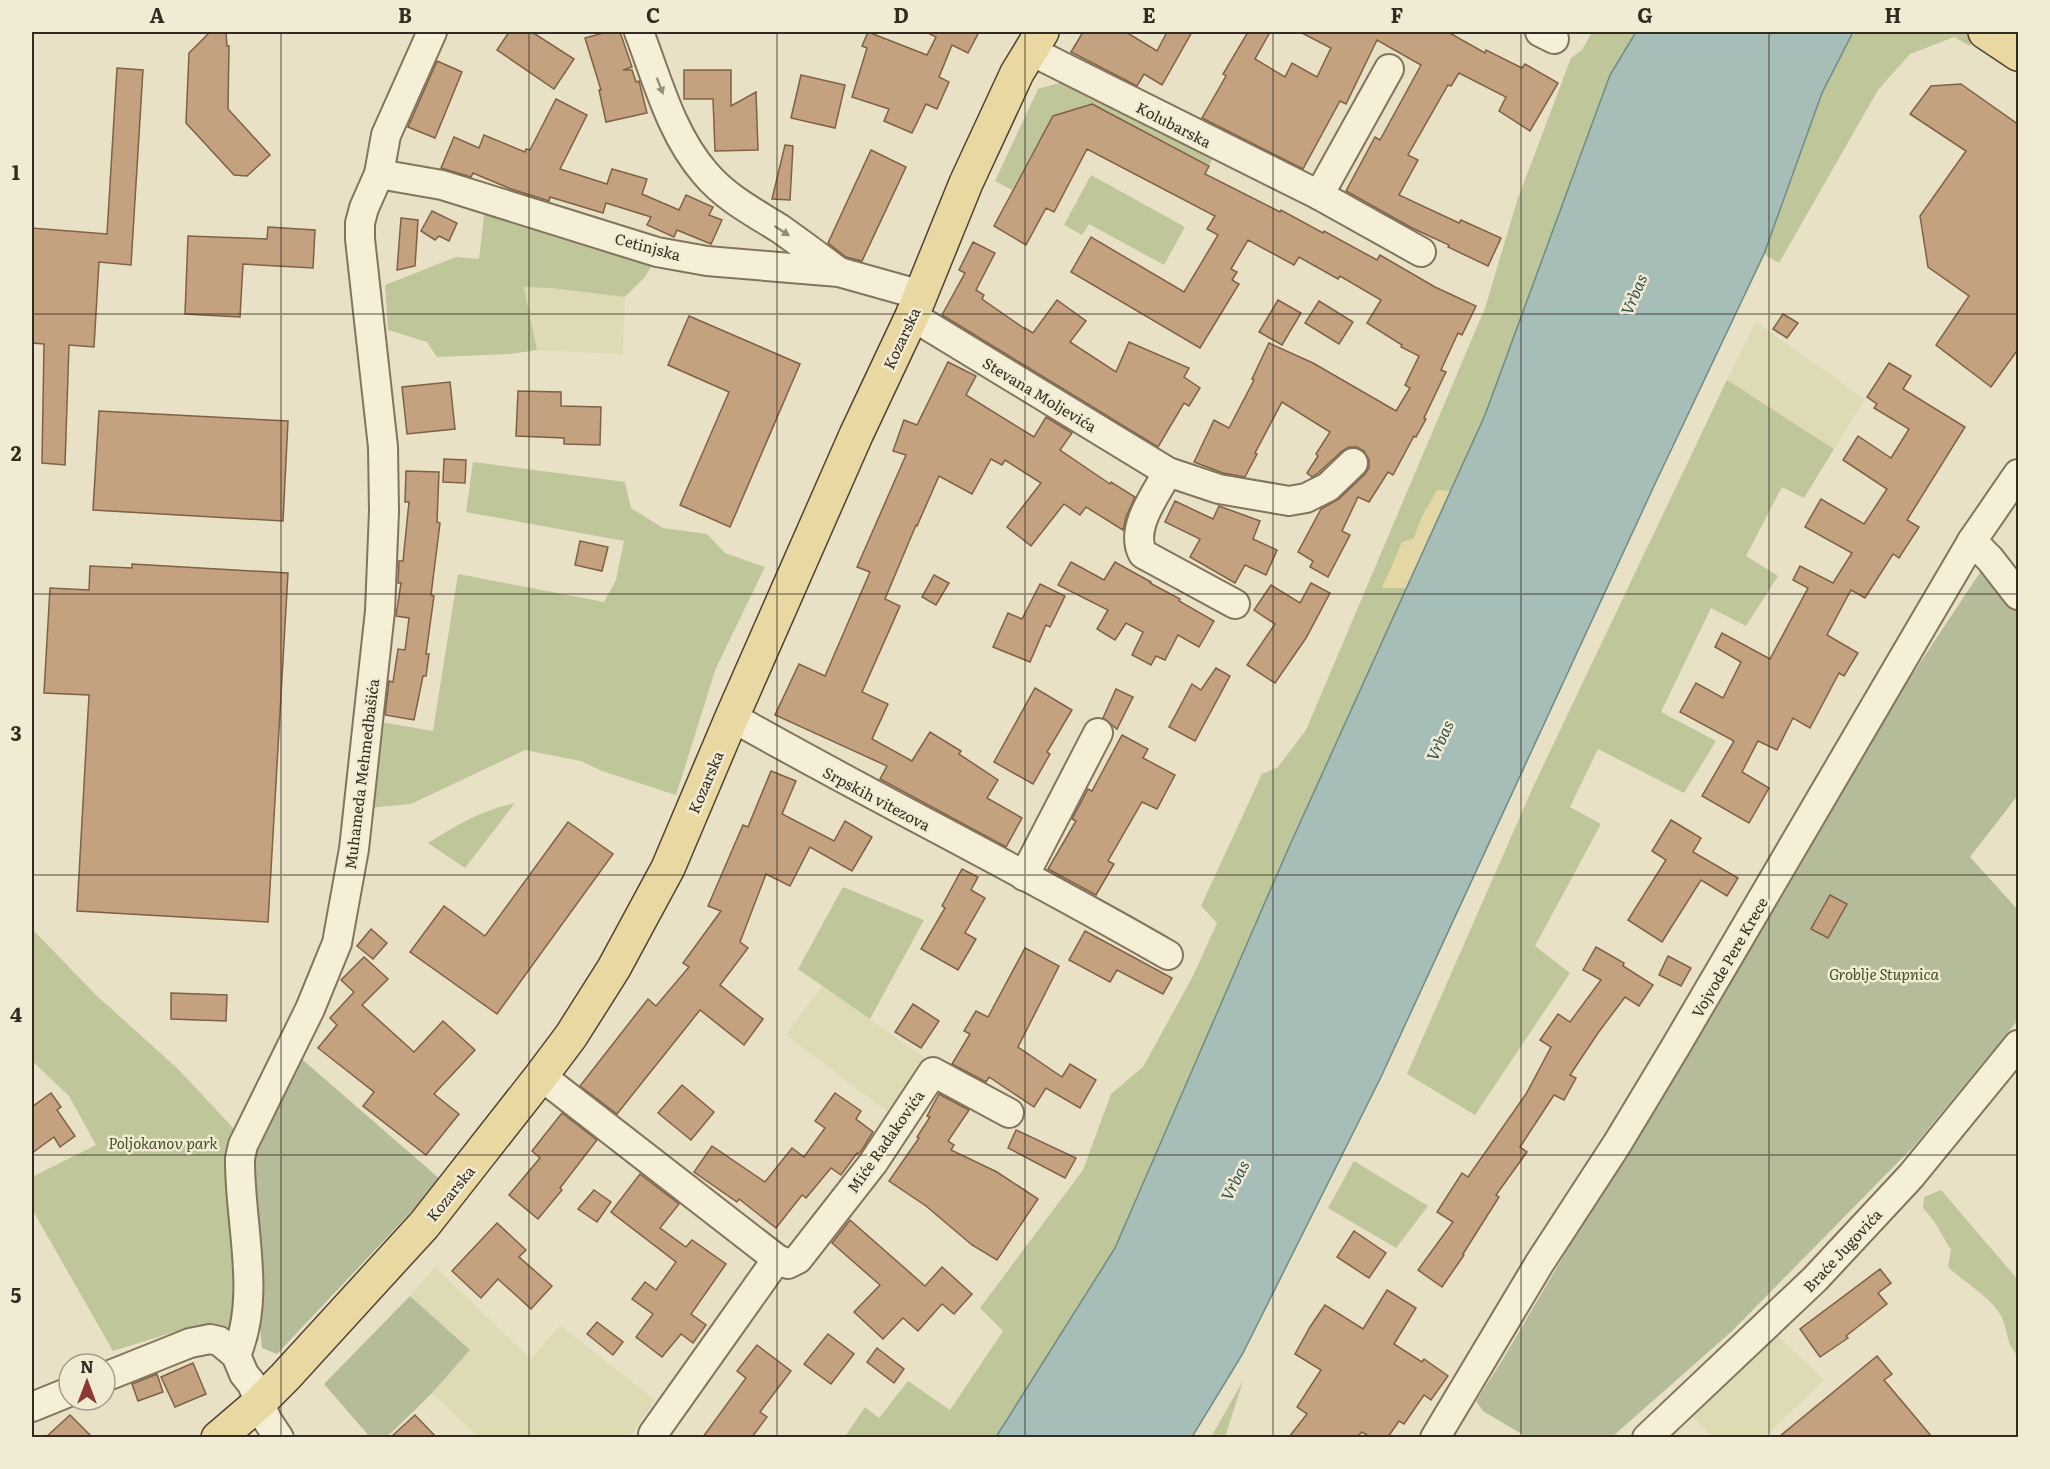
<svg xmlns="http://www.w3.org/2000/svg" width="2050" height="1469" font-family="Literata,serif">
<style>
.farmland{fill:#dedbb4}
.green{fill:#bec69a}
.sand{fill:#e3d7a5}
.cemetery{fill:#b5bc99}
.water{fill:#a7bdb8;stroke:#6e8b86;stroke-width:1.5}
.building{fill:#c4a17f;stroke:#7f6145;stroke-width:1.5}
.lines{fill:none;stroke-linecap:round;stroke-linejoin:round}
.minor-casing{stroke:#83745d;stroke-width:32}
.major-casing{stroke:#514231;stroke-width:36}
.minor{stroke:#f5efd8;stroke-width:28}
.major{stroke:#e9d8a1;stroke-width:33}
.oneway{fill:#948d7c}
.grid{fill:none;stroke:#342b20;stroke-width:1.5;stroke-opacity:0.55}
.labels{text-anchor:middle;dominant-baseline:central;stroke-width:5;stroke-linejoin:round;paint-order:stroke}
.street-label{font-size:15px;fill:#342b20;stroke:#f2ebd4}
.park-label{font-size:15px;font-style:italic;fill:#424f28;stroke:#f2ebd4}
.water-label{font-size:16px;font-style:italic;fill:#305253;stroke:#f2ebd4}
.neatline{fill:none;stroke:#342b20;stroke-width:2}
.grid-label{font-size:20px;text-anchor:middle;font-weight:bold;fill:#342b20}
</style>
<rect width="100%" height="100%" fill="#e9e1c5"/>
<g class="farmland">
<path d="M524 287 551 288 625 297 623 354 537 350Z"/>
<path d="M1756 322 1865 399 1834 449 1727 380Z"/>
<path d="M822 986 928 1060 889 1113 786 1035Z"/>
<path d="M435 1267 531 1359 560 1325 655 1400 630 1437H478L432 1393 470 1350 410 1296Z"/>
<path d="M1774 1332 1824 1380 1765 1437H1712L1690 1414Z"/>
</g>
<g class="green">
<path d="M1592 32H1636L1610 75 1485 415 1451 491H1437L1422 517 1414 538 1382 587 1407 588 1289 847 1115 1248 996 1437 844 1438 865 1407 879 1418 908 1381 950 1410 1003 1331 980 1308 1083 1170 1111 1094 1143 1067 1193 976 1217 923 1201 906 1262 774 1278 767 1306 730 1485 308 1517 201 1571 58 1582 50Z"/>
<path d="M1853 32H1981L1970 46 1954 37 1910 54 1878 90 1779 263 1764 254 1822 93Z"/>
<path d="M1070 80 1216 153 1209 165 1092 104 1053 115 1012 190 995 181 1038 89Z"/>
<path d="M1091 175 1185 227 1164 265 1089 224 1082 235 1064 225Z"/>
<path d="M485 207 656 258 645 277 625 297 551 288 524 287 537 350 510 354 437 357 427 342 388 330 385 285 456 257 479 259Z"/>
<path d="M1727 380 1834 449 1804 498 1782 487 1746 556 1778 576 1746 626 1711 608 1661 712 1716 741 1684 793 1598 749 1570 807 1601 824 1535 946 1570 973 1475 1115 1407 1074 1533 787Z"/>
<path d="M473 462 625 482 631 508 663 528 707 534 725 553 765 567 716 668 676 795 602 771 581 761 525 750 411 804 369 808 375 721 433 731 458 574 604 602 616 580 624 541 466 512Z"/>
<path d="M515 803 465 868 428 843C458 824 480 811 515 803Z"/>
<path d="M843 887 924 920 870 1019 798 969Z"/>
<path d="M32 929 97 996 177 1068 236 1131 226 1150 239 1320 236 1332 199 1328 174 1332 113 1351 32 1209V1177L96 1145 69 1096 32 1061Z"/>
<path d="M1354 1161 1428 1206 1396 1248 1328 1208Z"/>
<path d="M1941 1190 2018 1280V1356C2004 1341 2009 1329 2000 1314 1991 1298 1962 1280 1948 1267L1951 1250 1934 1221 1923 1208 1924 1197Z"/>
<path d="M1243 1381 1225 1437H1211Z"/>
</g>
<path class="sand" d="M1437 490 1451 491 1407 588H1382L1402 542 1414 538 1422 517Z"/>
<g class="cemetery">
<path d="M1985 565 2018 608V795L1970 857 2018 910V1020L1914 1146 1732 1331 1613 1436 1527 1437 1483 1411 1476 1401 1503 1359 1824 813 1874 732Z"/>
<path d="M296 1054 441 1180 277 1354 262 1348 259 1317 250 1156Z"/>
<path d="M410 1296 470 1350 432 1393 387 1437H370L324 1384Z"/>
</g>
<path class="water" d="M1636 32H1853L1822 93 1764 254 1654 486 1381 1077 1242 1355 1192 1437H996L1115 1248 1289 847 1485 415 1610 75Z"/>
<g class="building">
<path d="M210 32H226L227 46H229L228 109 270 155 247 176 234 175 186 123 189 53Z"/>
<path d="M509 32H532L574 59 554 89 497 50Z"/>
<path d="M607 32H620L632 67 623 70H632L636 82 639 81 647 113 606 122 599 90H601L585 38Z"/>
<path d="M868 32 927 55 936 37 926 32H979L968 53 952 45 939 77 949 82 937 109 926 104 912 133 884 121 889 109 852 97 867 48 862 46Z"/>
<path d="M1083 32H1126L1157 51 1167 32H1192L1162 85 1144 74 1137 86 1071 52Z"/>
<path d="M1248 32H1270L1255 59 1285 77 1292 63 1317 77 1331 48 1300 32H1448L1485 53 1486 50 1522 68 1525 64 1558 83 1530 131 1499 111 1506 97 1459 73 1451 86 1448 85 1408 155 1418 160 1399 195 1459 223 1461 220 1501 238 1488 266 1448 247 1449 245 1412 228 1346 191 1375 137 1380 140 1421 65 1377 40 1346 104 1340 101 1303 169 1202 118 1226 76 1223 74Z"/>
<path d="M437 61 462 72 435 138 408 127Z"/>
<path d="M117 68 143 70 131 265 99 262 94 347 69 345 65 465 42 463 44 344 32 343V228L107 234Z"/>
<path d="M684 70H731V106L756 92 758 150 715 151 713 99H684Z"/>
<path d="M801 75 845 85 835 128 791 118Z"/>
<path d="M1961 84 2019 125V348L1991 387 1936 345 1969 296 1928 267 1920 216 1966 151 1910 114 1931 86Z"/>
<path d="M556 99 587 115 560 169 607 184 612 169 647 179 642 194 679 210 686 195 713 207 709 215 722 220 711 244 677 230 674 237 647 225 651 217 606 203 603 213 550 197 549 201 511 189 473 173 471 177 441 168 454 137 479 148 484 135 525 152 526 149 530 150Z"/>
<path d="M1092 104 1209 166 1205 174 1280 212 1281 210 1323 233 1324 231 1377 260 1380 255 1435 287 1476 306 1462 335 1458 333 1441 370 1446 372 1424 418 1426 419 1416 437 1414 436 1393 475 1388 472 1369 502 1358 497 1342 531 1350 535 1328 577 1310 567 1313 561 1298 552 1321 509 1339 499 1365 474 1369 468V460L1364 451 1357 447H1349L1342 451 1318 473 1312 477 1307 473 1318 456 1316 454 1330 432 1282 402 1255 453 1257 454 1245 477 1223 473 1194 462 1214 420 1229 428 1254 380 1252 379 1269 343 1313 363 1396 411 1410 388 1405 385 1419 356 1401 347 1402 345 1367 323 1381 300 1340 276 1338 279 1299 257 1294 265 1248 240 1231 269 1237 272 1232 280 1239 284 1200 348 1071 272 1091 237 1184 292 1218 235 1207 229 1215 216 1087 149 1054 212 1046 208 1026 245 994 226 1053 116Z"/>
<path d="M785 145 793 146 790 200 772 199Z"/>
<path d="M871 150 906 167 862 261 846 257 828 243Z"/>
<path d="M432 211 457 223 449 241 439 236 435 240 421 231Z"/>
<path d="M401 218 418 220 415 266 397 270Z"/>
<path d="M268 227 315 230 313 268 243 264 240 317 185 314 188 236 267 239Z"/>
<path d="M973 242 995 253 976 290 984 295 982 299 1025 329V328L1033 333 1057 300 1086 321 1070 342 1116 372 1129 342 1189 368 1184 377 1200 388 1189 406 1184 403 1158 447 942 315 965 273 959 270Z"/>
<path d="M1278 300 1301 313 1282 345 1259 332Z"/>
<path d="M1319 301 1353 322 1339 344 1305 323Z"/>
<path d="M1783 314 1798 323 1787 338 1773 329Z"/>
<path d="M689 316 800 364 730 527 680 505 729 392 668 365Z"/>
<path d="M948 362 976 376 966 395 1034 437 1046 417 1072 433 1060 450 1110 484 1111 482 1135 497 1126 517 1123 530 1086 507 1080 515 1064 504 1031 546 1007 527 1041 483 1005 460 1002 465 991 459 972 494 939 476 917 526 916 525 885 599 900 606 862 692 888 704 872 739 912 761 930 732 961 751 959 754 998 780 987 798 1022 818 1006 847 880 779 887 766 775 715 799 664 825 676 870 572 857 567 906 455 893 451 904 420 917 425Z"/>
<path d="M1889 363 1911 376 1903 389 1965 427 1907 520 1919 527 1899 558 1893 554 1865 598 1851 590 1827 635 1858 653 1844 676 1839 673 1810 728 1793 718 1777 750 1758 741 1742 772 1769 788 1749 823 1702 796 1734 741 1680 712 1696 683 1723 698 1741 662 1715 647 1722 633 1770 659 1808 588 1793 580 1800 566 1833 583 1852 553 1805 527 1821 499 1864 524 1887 489 1843 460 1858 436 1891 458 1909 429 1874 408 1877 404 1867 397Z"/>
<path d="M450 382 455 429 407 434 402 387Z"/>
<path d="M518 391 561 392V406L601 407 600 445 564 444V438L516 436Z"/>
<path d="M99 411 288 421 283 521 93 510Z"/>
<path d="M444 459 466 460 465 483 443 482Z"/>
<path d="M406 471 439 472 437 522 440 523 431 595 434 596 426 654H429L426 676H423L414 720 385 715 389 681 393 682 398 649 405 650 409 618 396 616 401 583H398L399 561H403L409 502H405Z"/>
<path d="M1175 501 1213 519 1219 506 1260 521 1253 539 1277 550 1266 575 1245 565 1235 583 1190 557 1200 539 1165 522Z"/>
<path d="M580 541 608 547 602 571 575 565Z"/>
<path d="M1071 562 1104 580 1115 562 1151 582 1150 583 1180 599 1179 601 1214 621 1199 647 1178 635 1165 660 1156 656 1151 665 1132 655 1143 632 1126 623 1115 640 1097 629 1108 610 1058 585Z"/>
<path d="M132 564 288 573 268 922 77 911 89 695 44 693 50 588 89 590 90 566 132 568Z"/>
<path d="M934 575 949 583 936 605 922 597Z"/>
<path d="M1311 583 1330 593 1306 638 1275 683 1247 665 1275 624 1254 610 1271 585 1300 603Z"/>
<path d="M1040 584 1065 596 1050 627 1046 625 1030 662 993 647 1008 613 1022 619Z"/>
<path d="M1216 668 1230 676 1195 741 1169 727 1192 684 1201 690Z"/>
<path d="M1035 688 1072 710 1047 752 1050 754 1033 784 994 762Z"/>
<path d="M1116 689 1133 697 1117 729 1103 718Z"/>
<path d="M1122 735 1148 749 1143 758 1175 775 1157 809 1142 802 1108 861 1114 864 1096 895 1048 869 1076 821 1072 819 1088 789 1092 791Z"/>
<path d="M771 771 796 781 782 814 834 841 845 821 872 837 852 871 810 847 790 886 766 874 740 942 748 948 720 985 763 1019 744 1045 700 1010 617 1114 580 1086 648 999 656 1006 689 967 683 963 721 911 708 906 743 825 748 827Z"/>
<path d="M1671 820 1701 838 1693 852 1738 878 1727 896 1701 880 1662 942 1628 920 1666 860 1652 851Z"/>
<path d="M568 822 613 854 497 1014 410 952 444 906 485 936Z"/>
<path d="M962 869 978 877 971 890 985 898 965 933 976 939 958 970 921 949 945 908 942 906Z"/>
<path d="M1830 895 1847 904 1828 938 1811 929Z"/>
<path d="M371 929 387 943 373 959 357 946Z"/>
<path d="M1085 931 1172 978 1163 994 1117 970 1110 982 1069 960Z"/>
<path d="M1596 947 1624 963 1623 966 1653 985 1639 1006 1625 997 1598 1033 1570 1075 1576 1078 1564 1100 1554 1095 1520 1147 1527 1152 1496 1195 1499 1197 1463 1254 1464 1255 1442 1287 1418 1270 1453 1222 1437 1212 1462 1173 1468 1177 1526 1094 1551 1047 1540 1040 1558 1014 1570 1022 1601 980 1583 970Z"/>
<path d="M1025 948 1059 966 1018 1047 1062 1077 1070 1064 1096 1080 1080 1108 1046 1088 1034 1107 989 1077 986 1082 952 1064 970 1034 964 1031 976 1011 988 1017Z"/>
<path d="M1668 956 1691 968 1681 986 1659 975Z"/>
<path d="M364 957 388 979 362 1005 414 1052 443 1021 475 1050 434 1094 459 1114 426 1155 363 1106 374 1092 318 1048 337 1025 330 1018 354 992 341 980Z"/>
<path d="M171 993 227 995 226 1021 171 1019Z"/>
<path d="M913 1004 939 1021 921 1048 895 1032Z"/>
<path d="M682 1085 714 1112 691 1140 658 1113Z"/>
<path d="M51 1093 61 1107 57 1110 75 1136 60 1147 54 1137 32 1153V1107Z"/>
<path d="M835 1093 861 1111 856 1119 873 1132 862 1150 858 1154 857 1153 841 1175 831 1168 806 1198 802 1195 776 1228 739 1199 737 1202 694 1172 712 1146 765 1182 792 1148 804 1157 825 1128 815 1121Z"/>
<path d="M939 1094 969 1110 948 1141 954 1145 951 1150 997 1172 1038 1199 997 1260 972 1245 926 1206 889 1181 919 1138 917 1137 930 1117 927 1116Z"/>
<path d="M562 1113 597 1140 560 1188 562 1190 538 1219 509 1195 540 1158 532 1151Z"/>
<path d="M1016 1130 1076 1158 1065 1178 1008 1148Z"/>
<path d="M640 1174 679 1204 660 1228 686 1247 692 1240 726 1264 691 1314 706 1325 693 1343 681 1334 662 1357 636 1337 653 1314 632 1299 645 1282 656 1290 676 1262 611 1212Z"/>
<path d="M594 1190 611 1202 597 1222 578 1209Z"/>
<path d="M850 1220 925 1286 942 1267 972 1294 954 1314 942 1304 918 1331 903 1318 883 1339 854 1312 880 1285 832 1243Z"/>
<path d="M497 1223 526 1250 519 1257 552 1286 531 1309 498 1279 481 1298 452 1271Z"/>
<path d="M1354 1231 1386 1253 1369 1278 1337 1257Z"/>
<path d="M1880 1269 1891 1283 1878 1293 1887 1304 1846 1336 1848 1338 1820 1357 1800 1329Z"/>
<path d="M1387 1290 1416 1308 1394 1344 1422 1362 1424 1359 1448 1376 1431 1400 1424 1395 1404 1424 1399 1421 1388 1437H1370L1362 1432 1357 1437H1289L1307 1414 1297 1407 1321 1370 1295 1354 1310 1327 1325 1305 1363 1329Z"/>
<path d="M597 1322 623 1342 613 1355 587 1334Z"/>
<path d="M828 1334 854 1354 831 1384 804 1364Z"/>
<path d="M757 1345 791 1371 760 1412 767 1417 752 1437H703L746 1378 737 1371Z"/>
<path d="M877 1348 904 1369 894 1383 867 1362Z"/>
<path d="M1877 1356 1892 1374 1884 1380 1932 1437H1779Z"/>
<path d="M193 1363 206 1394 175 1407 161 1377Z"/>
<path d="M157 1374 163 1392 138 1401 132 1384Z"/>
<path d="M70 1415 92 1437H46Z"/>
<path d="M415 1415 436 1437H391Z"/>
</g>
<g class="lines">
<g class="minor-casing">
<g id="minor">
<path d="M639 32C657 79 671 134 705 173 725 197 753 212 779 228 799 242 819 257 839 272"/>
<path d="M1540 32 1554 39"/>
<path d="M1031 51 1319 195 1421 252"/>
<path d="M379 174 442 185 657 252 707 261 839 272 921 295"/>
<path d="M1319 195 1389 69"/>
<path d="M912 316 1168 472 1219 489 1289 501 1306 498 1328 487 1353 463"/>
<path d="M1168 472C1156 494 1129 529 1143 554L1235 604"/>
<path d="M1972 541 1990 559 2018 595"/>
<path d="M732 717C876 799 1025 872 1168 955"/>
<path d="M1024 876 1098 733"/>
<path d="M541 1076 777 1259 788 1264 798 1259 873 1163 933 1072 1009 1113"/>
<path d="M236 1355C262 1296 239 1221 240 1158L243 1145 310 1009 337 943 354 849 380 611 384 511 383 447 360 239V223L364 208 379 174 386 135 432 32"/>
<path d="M105 1377 190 1343 210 1339 219 1341 236 1355 244 1374 252 1384 267 1420 279 1438"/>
<path d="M32 1407 69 1392"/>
<path d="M653 1434 777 1259"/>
<path d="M1435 1438 1539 1264 1617 1144 1676 1046 1972 541 2018 474"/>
<path d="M1647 1438 1815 1279 1911 1176 2018 1045"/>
</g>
</g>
<g class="major-casing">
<g id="major">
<path d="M1985 32 2018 54"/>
<path d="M218 1438 259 1403 285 1377 424 1225 541 1076 571 1036 614 968 668 868 732 717 856 435 912 316 966 183 1017 73 1042 32"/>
</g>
</g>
<use href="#minor" class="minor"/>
<use href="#major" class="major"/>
</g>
<defs><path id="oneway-solid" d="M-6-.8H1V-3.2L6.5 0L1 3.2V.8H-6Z" transform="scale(1.5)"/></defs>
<g class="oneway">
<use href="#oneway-solid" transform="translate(660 86) rotate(69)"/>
<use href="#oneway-solid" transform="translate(782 231) rotate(33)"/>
</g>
<path class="grid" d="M281 32V1438M529 32V1438M777 32V1438M1025 32V1438M1273 32V1438M1521 32V1438M1769 32V1438M32 314H2018M32 594H2018M32 875H2018M32 1155H2018"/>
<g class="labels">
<g class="street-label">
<text transform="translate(1174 124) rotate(27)">Kolubarska</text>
<text transform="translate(648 246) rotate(15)">Cetinjska</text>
<text transform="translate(901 338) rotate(-65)">Kozarska</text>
<text transform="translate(1040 394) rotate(31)">Stevana Moljevića</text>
<text transform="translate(361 774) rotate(-83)">Muhameda Mehmedbašića</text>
<text transform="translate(705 782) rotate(-67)">Kozarska</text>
<text transform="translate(877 798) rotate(28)">Srpskih vitezova</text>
<text transform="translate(1729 957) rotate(-60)">Vojvode Pere Krece</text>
<text transform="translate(885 1141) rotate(-55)">Miće Radakovića</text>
<text transform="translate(450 1193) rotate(-51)">Kozarska</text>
<text transform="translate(1842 1250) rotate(-47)">Braće Jugovića</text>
</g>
<g class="park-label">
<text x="1884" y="973">Groblje Stupnica</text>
<text x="163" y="1142">Poljokanov park</text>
</g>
<g class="water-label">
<text transform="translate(1633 294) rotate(-67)">Vrbas</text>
<text transform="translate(1439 740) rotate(-65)">Vrbas</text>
<text transform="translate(1234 1180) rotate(-63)">Vrbas</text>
</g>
</g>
<rect width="2050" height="1469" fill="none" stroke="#f2ebd4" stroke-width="66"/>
<g transform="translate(87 1382)"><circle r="28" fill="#f2ebd4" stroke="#a69e8c" stroke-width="1.5"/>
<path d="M0-4.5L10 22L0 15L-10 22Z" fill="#8c3933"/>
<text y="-9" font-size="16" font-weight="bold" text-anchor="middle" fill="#342b20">N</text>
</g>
<rect x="33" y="33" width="1984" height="1403" class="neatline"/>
<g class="grid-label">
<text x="157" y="23">A</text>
<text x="405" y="23">B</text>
<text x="653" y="23">C</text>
<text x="901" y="23">D</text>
<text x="1149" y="23">E</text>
<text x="1397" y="23">F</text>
<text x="1645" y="23">G</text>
<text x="1893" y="23">H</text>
<text x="16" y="180">1</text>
<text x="16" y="461">2</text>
<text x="16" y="741">3</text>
<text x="16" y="1022">4</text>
<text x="16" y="1303">5</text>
</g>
</svg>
